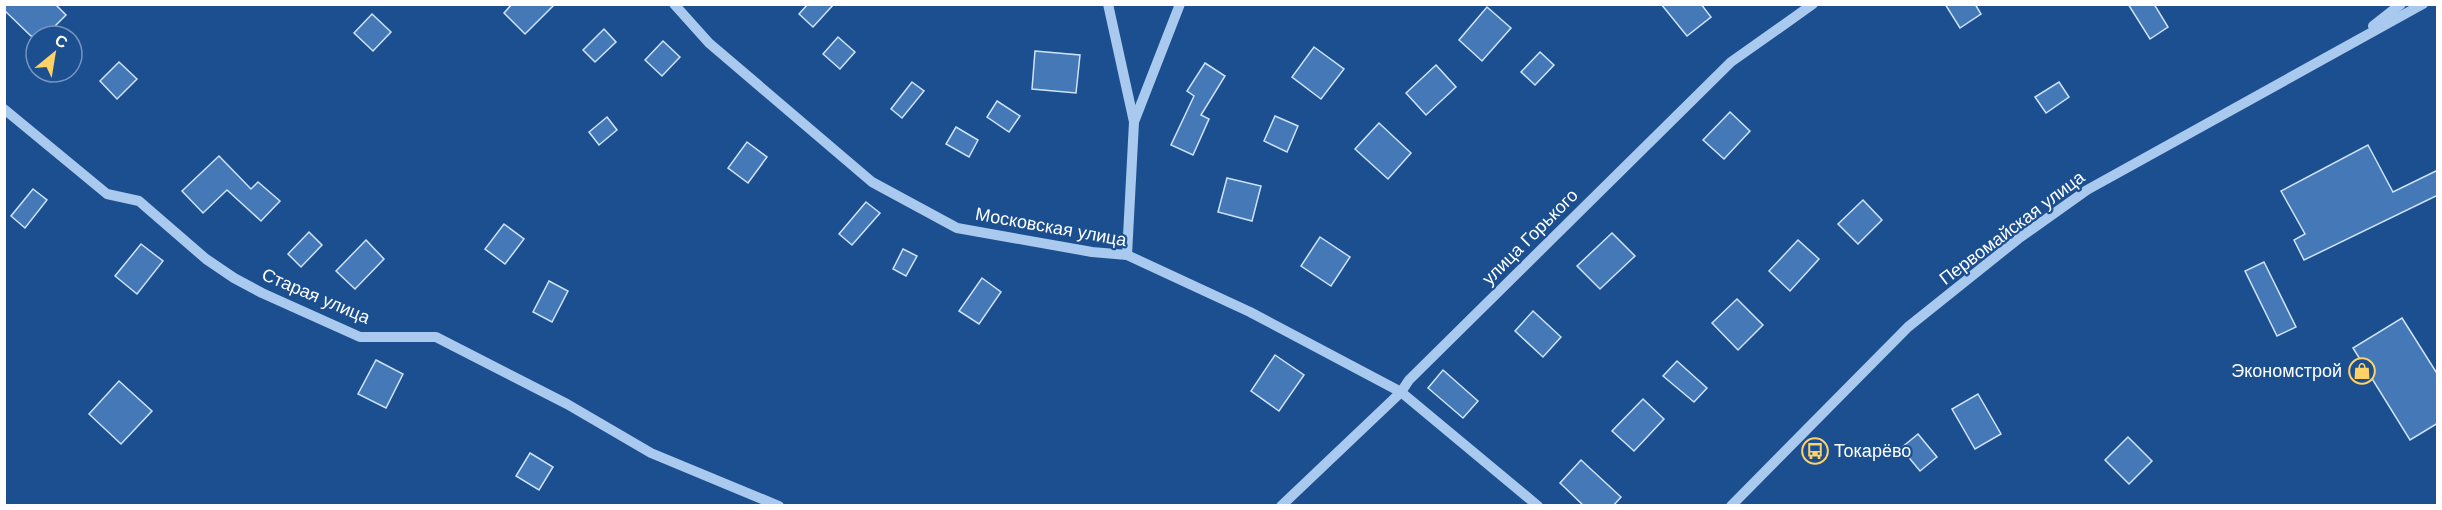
<svg xmlns="http://www.w3.org/2000/svg" width="2442" height="510" font-family="Arial,sans-serif">
<style>
.building{fill:#4478b7;stroke:#cfe3fa;stroke-width:1.5}
.lines{fill:none;stroke-linecap:round;stroke-linejoin:round}
.minor{stroke:#a9c9ee;stroke-width:10}
.labels{text-anchor:middle;dominant-baseline:central;stroke-width:4.5;stroke-linejoin:round;paint-order:stroke}
.street-label{font-size:18px;fill:#fff;stroke:#1b4f8f}
.poi-label{font-size:18px;fill:#fff;stroke:#1b4f8f;text-anchor:end}
</style>
<rect width="100%" height="100%" fill="#1b4f8f"/>
<g class="building">
<path d="M4 4H55L66 15 45 36H31L4 10Z"/>
<path d="M512 4H555L525 34 504 13Z"/>
<path d="M808 4H834L813 27 799 14Z"/>
<path d="M1661 4H1701L1711 17 1687 36Z"/>
<path d="M1945 4H1975L1981 14 1960 28Z"/>
<path d="M2128 4H2154L2168 27 2150 39Z"/>
<path d="M1487 7 1511 28 1482 61 1459 40Z"/>
<path d="M372 14 391 32 373 51 354 33Z"/>
<path d="M604 29 616 42 595 62 583 50Z"/>
<path d="M838 37 855 52 840 69 823 54Z"/>
<path d="M663 41 680 57 662 76 645 60Z"/>
<path d="M1314 47 1344 69 1321 99 1292 77Z"/>
<path d="M1035 51 1080 55 1076 93 1032 89Z"/>
<path d="M1540 52 1554 65 1535 85 1521 72Z"/>
<path d="M119 62 137 79 117 99 100 81Z"/>
<path d="M1205 63 1225 76 1201 115 1209 119 1193 155 1171 145 1194 96 1187 91Z"/>
<path d="M1436 65 1456 87 1426 115 1406 93Z"/>
<path d="M912 82 924 91 902 118 891 109Z"/>
<path d="M2059 82 2069 97 2046 113 2035 97Z"/>
<path d="M997 101 1020 116 1009 132 987 117Z"/>
<path d="M1730 112 1750 131 1724 159 1703 140Z"/>
<path d="M1275 116 1298 126 1287 152 1264 141Z"/>
<path d="M607 117 617 130 599 145 589 132Z"/>
<path d="M1379 123 1411 153 1388 179 1355 149Z"/>
<path d="M956 127 978 140 969 157 946 144Z"/>
<path d="M747 142 767 157 748 183 728 168Z"/>
<path d="M2368 145 2393 192 2438 170V195L2304 260 2294 240 2305 234 2281 191Z"/>
<path d="M219 156 251 189 258 182 280 201 261 221 227 190 203 213 182 191Z"/>
<path d="M1227 178 1261 186 1252 221 1218 212Z"/>
<path d="M33 189 47 200 25 228 11 216Z"/>
<path d="M1863 200 1882 220 1858 244 1838 224Z"/>
<path d="M866 202 880 213 852 245 839 234Z"/>
<path d="M504 224 524 239 505 264 485 249Z"/>
<path d="M309 232 322 245 301 267 288 254Z"/>
<path d="M1612 233 1635 256 1600 289 1577 266Z"/>
<path d="M1320 237 1350 257 1331 286 1301 266Z"/>
<path d="M366 240 384 259 355 289 336 271Z"/>
<path d="M1798 240 1819 259 1790 291 1769 271Z"/>
<path d="M141 244 163 261 137 294 115 276Z"/>
<path d="M903 249 917 256 906 276 893 269Z"/>
<path d="M2264 262 2296 327 2277 336 2245 271Z"/>
<path d="M982 278 1001 292 979 324 959 311Z"/>
<path d="M549 281 568 291 552 322 533 312Z"/>
<path d="M1737 299 1763 325 1738 350 1712 323Z"/>
<path d="M1533 311 1561 337 1543 357 1515 331Z"/>
<path d="M2402 318 2438 375V423L2410 440 2353 348Z"/>
<path d="M1275 355 1304 375 1279 411 1251 391Z"/>
<path d="M376 360 403 374 386 408 358 394Z"/>
<path d="M1677 361 1707 388 1694 402 1663 376Z"/>
<path d="M1443 370 1478 401 1463 418 1428 388Z"/>
<path d="M119 381 152 411 121 444 89 414Z"/>
<path d="M1978 394 2001 434 1975 449 1952 409Z"/>
<path d="M1643 399 1664 419 1634 451 1612 431Z"/>
<path d="M1918 434 1937 457 1920 471 1901 448Z"/>
<path d="M2128 437 2152 461 2129 484 2105 460Z"/>
<path d="M530 453 553 467 539 490 516 476Z"/>
<path d="M1581 460 1621 497 1613 506H1584L1560 483Z"/>
</g>
<g class="lines">
<g class="minor">
<path d="M674 4 709 43 872 182 957 228 1092 252 1127 255 1250 312 1401 392 1538 506"/>
<path d="M1108 4 1134 122"/>
<path d="M2373 26 2401 4"/>
<path d="M4 109 107 194 139 201 206 259 234 278 262 293 360 337H436L567 404 651 453 779 506"/>
<path d="M1127 255 1134 122 1180 4"/>
<path d="M1281 506 1401 392 1409 380 1731 62 1813 4"/>
<path d="M1731 506 1908 327 2018 239 2087 190 2423 4"/>
</g>
</g>
<defs>
<g id="shop-ring" transform="scale(1.35)"><circle r="9.5" fill="#1b4f8f" stroke="#ffd166" stroke-width="1.5"/><path d="M-5-2.5h2.3a2.7 3.5 0 0 1 5.4 0H5L5.5 6h-11ZM-1.5-2.5h3a1.5 2.3 0 0 0-3 0Z" fill="#ffd166"/></g>
<g id="bus-ring" transform="scale(1.35)"><circle r="9.5" fill="#1b4f8f" stroke="#ffd166" stroke-width="1.5"/><path d="M-5-6H5V4H4V6H2V4H-2V6H-4V4H-5ZM-3.5-4V0h7V-4ZM-3.5 1.2v1.5H-2V1.2ZM2 1.2v1.5H3.5V1.2Z" fill="#ffd166"/></g>
</defs>
<g fill-rule="evenodd">
<use href="#shop-ring" x="2362" y="371"/>
<use href="#bus-ring" x="1815" y="451"/>
</g>
<g class="labels">
<g class="street-label">
<text transform="translate(1051 227) rotate(10)">Московская улица</text>
<text transform="translate(2012 228) rotate(-37)">Первомайская улица</text>
<text transform="translate(1530 237) rotate(-45)">улица Горького</text>
<text transform="translate(316 296) rotate(23)">Старая улица</text>
</g>
<g class="poi-label">
<text x="2342" y="371">Экономстрой</text>
<text x="1834" y="451" text-anchor="start">Токарёво</text>
</g>
</g>
<rect width="2442" height="510" fill="none" stroke="#ffffff" stroke-width="12"/>
<g transform="translate(54 54) rotate(30)"><circle r="28" fill="#1b4f8f" stroke="#7695bc" stroke-width="1.5"/>
<path d="M0-4.5L10 22L0 15L-10 22Z" fill="#ffd166"/>
<text y="-9" font-size="16" font-weight="bold" text-anchor="middle" fill="#ffffff">С</text>
</g>
</svg>
